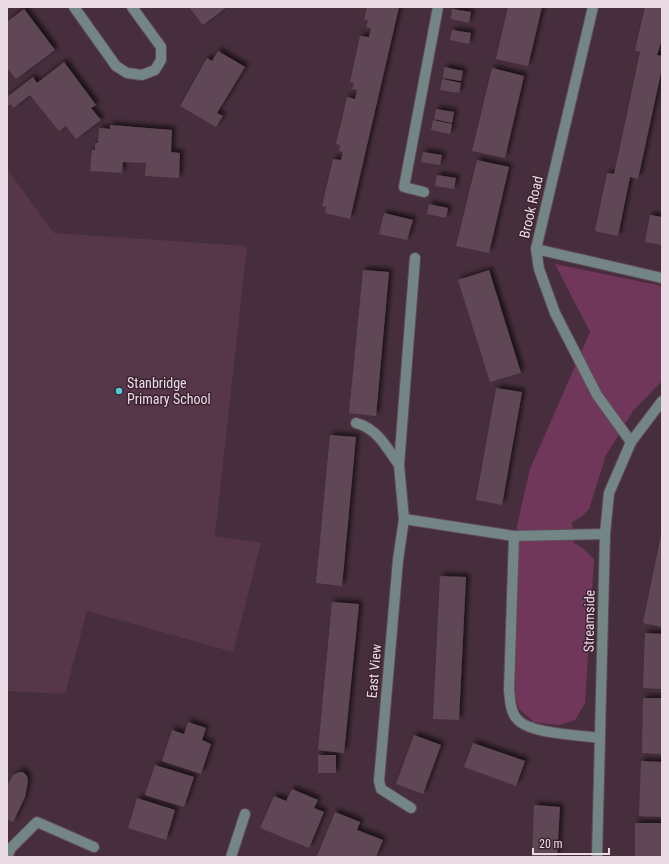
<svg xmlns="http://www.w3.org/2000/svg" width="669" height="864" font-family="'Roboto Condensed',sans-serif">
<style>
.built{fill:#553749}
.green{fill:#71375b}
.building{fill:#614756;filter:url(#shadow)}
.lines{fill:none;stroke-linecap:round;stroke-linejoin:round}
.minor-casing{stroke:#614a58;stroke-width:12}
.minor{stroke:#748585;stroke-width:10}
.poi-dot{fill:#51ccd3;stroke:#3c2432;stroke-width:1.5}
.labels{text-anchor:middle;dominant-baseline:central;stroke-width:3;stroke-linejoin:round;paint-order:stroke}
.street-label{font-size:14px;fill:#eadae3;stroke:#3c2432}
.poi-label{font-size:14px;fill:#eadae3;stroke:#3c2432;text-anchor:start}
</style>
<defs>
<filter id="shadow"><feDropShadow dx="3.5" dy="-3.5" stdDeviation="2" flood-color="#0009"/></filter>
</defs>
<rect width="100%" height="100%" fill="#472e3d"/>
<path class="built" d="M7 169 54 233 247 246 215 536 261 543 233 652 87 611 65 694 7 691Z"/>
<path class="green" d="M555 264 662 286V381L633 411 606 455 589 509 581 517 572 522 574 543 581 547 594 559 585 703 575 720 559 725 534 722 519 709 508 673 517 526 530 469 590 332Z"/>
<g class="building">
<path d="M189 7H227L203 25Z"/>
<path d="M367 7H399L350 219 325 213 326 207 322 206 333 159 341 160 343 152 339 151 340 145 336 144 347 97 355 99 357 90 352 89 354 83 350 82 360 36 369 37 371 28 366 27 368 20H364Z"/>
<path d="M508 7H542L528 66 496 59Z"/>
<path d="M645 7H662V39L657 55 662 56V68L638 179 630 177 618 236 595 231 607 173 614 174 621 142 640 52 635 50Z"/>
<path d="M24 9 55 50 16 79 7 68V22Z"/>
<path d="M452 9 471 12 469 23 451 19Z"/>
<path d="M452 30 471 33 469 44 450 40Z"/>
<path d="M218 51 245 67 217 113 223 116 216 127 180 106 207 58 212 61Z"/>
<path d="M64 62 96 105 91 108 101 120 76 139 66 126 59 131 30 95 13 108 11 104 7 107V97L33 77 37 83Z"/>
<path d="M444 67 463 71 461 81 443 78Z"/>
<path d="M492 68 524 76 505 158 472 151Z"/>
<path d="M442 79 461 83 459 93 440 90Z"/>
<path d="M436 109 454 112 452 123 434 119Z"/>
<path d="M433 120 452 124 450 134 431 130Z"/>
<path d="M110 125 172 130 171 152 180 153 179 178 145 176 146 163 123 162 122 173 90 171 92 150H95V143H98L99 128 110 129Z"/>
<path d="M423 152 442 155 440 165 421 162Z"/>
<path d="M477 160 509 167 489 253 456 246Z"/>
<path d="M437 175 456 178 454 189 435 186Z"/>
<path d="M429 204 448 208 446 218 427 214Z"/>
<path d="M384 213 413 220 407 240 379 234Z"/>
<path d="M650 215 662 217V245L645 242Z"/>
<path d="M363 270 389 272 376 416 349 413Z"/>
<path d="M489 270 521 373 490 382 458 280Z"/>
<path d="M496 388 522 392 502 505 476 500Z"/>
<path d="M330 435 356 437 342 586 316 583Z"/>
<path d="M661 535H662V627L643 623Z"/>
<path d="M440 576 466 577 459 720 433 719Z"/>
<path d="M332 602 359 604 344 753 318 750Z"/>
<path d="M645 633 662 634V689L643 688Z"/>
<path d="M643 698H662V754L642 753Z"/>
<path d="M188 722 206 728 202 740 211 744 201 774 162 761 172 730 184 734Z"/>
<path d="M414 735 441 745 423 794 396 784Z"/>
<path d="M473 743 525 761 516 786 464 767Z"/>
<rect x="318" y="755" width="18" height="18"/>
<path d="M641 761 662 762V817L639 816Z"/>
<path d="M155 765 194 777 184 807 145 795Z"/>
<path d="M19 772H23L27 776 28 781 25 797 13 822 7 819V784H8L13 775Z"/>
<path d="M292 789 318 800 314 808 324 812 309 848 260 828 274 796 286 801Z"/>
<path d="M137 798 175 810 166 840 128 828Z"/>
<path d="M534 805 560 807 557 857H532Z"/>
<path d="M335 812 360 822 357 830 383 840 376 857 317 856Z"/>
<rect x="635" y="823" width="26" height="34"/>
</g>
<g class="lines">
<g class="minor-casing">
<g id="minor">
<path d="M74 7 116 66 127 73 142 75 155 70 161 60V47L132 7"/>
<path d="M593 7 536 249 539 269 555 313 597 395 631 442"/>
<path d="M424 192 404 187 438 7"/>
<path d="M536 249 662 278"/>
<path d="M415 258 399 465 404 519 514 536 605 534"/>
<path d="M356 423C378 429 387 448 399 465"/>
<path d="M404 519 398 560 379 781 381 789 411 808"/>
<path d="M514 536 509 690C510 698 510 712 517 719 529 734 580 735 600 738"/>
<path d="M7 857 11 848 37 822 94 847"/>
<path d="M231 857 245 814"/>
<path d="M597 857 605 534 609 493 631 442 662 401"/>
</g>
</g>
<use href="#minor" class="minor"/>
</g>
<circle class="poi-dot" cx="119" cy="391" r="4"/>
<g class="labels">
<g class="street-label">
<text transform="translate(531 207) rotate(-77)">Brook Road</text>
<text transform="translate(589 621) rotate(-89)">Streamside</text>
<text transform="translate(374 671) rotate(-85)">East View</text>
</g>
<g class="poi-label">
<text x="127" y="383">Stanbridge<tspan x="127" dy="16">Primary School</tspan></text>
</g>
</g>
<rect width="669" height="864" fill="none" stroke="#eadae3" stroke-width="16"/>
<path d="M533 848v6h76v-6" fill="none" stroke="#eadae3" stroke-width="2"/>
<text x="539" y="848" font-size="12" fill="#eadae3" stroke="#3c2432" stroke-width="3" paint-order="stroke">20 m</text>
</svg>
